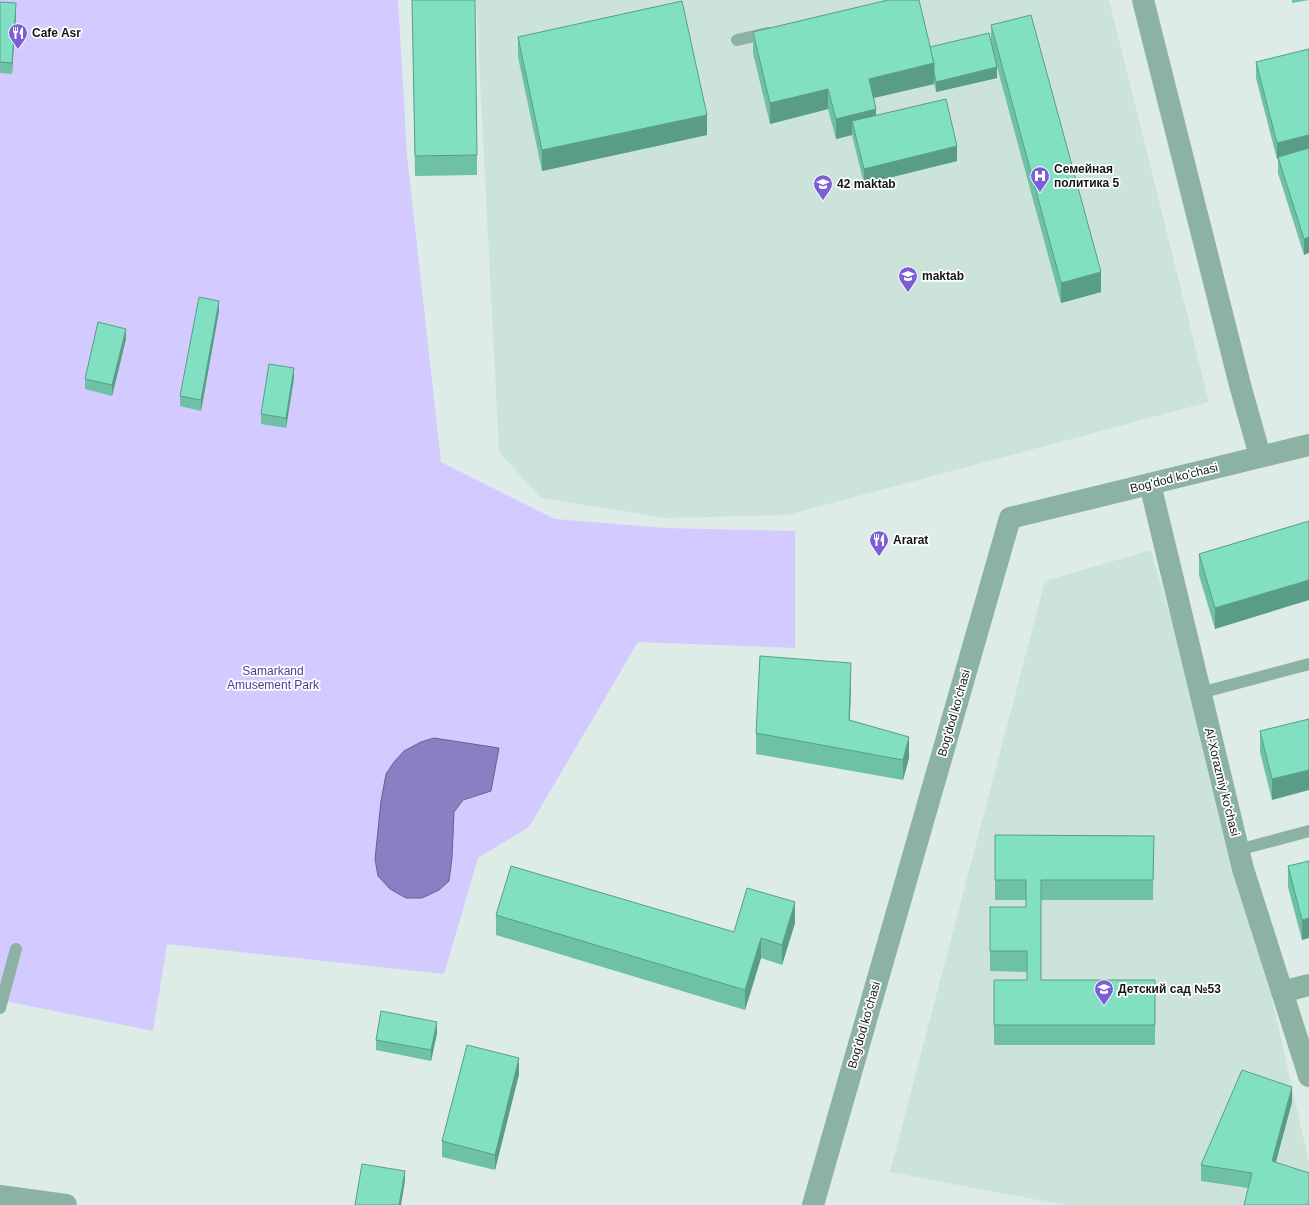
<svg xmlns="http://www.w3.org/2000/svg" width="1309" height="1205" font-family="Helvetica,sans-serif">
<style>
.built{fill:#cce3da}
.green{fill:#d3cbff}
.water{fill:#8b7fc3;stroke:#67608f}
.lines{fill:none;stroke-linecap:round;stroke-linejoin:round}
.lane{stroke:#8cb2a4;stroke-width:12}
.street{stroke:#8cb2a4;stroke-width:22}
.wall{fill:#6fc1a6}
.shaded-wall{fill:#5a9d87}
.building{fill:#81e0c1;stroke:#5a9d87}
.labels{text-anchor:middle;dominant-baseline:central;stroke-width:3.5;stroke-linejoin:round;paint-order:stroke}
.poi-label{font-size:12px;font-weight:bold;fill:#121715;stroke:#fff;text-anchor:start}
.street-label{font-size:12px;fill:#121715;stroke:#fff}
.park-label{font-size:12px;fill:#503b8e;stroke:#fff}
</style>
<rect width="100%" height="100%" fill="#ddece7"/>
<g class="built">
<path d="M476 0H1109L1209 402 787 515 666 518 541 498 499 452Z"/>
<path d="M1151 550 1238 850 1309 1162V1205H1065L890 1172 1045 581Z"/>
</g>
<path class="green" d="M0 0H398L407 155 441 462 555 519 665 528 795 531V648L638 642 529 827 478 858 444 974 167 944 153 1031 0 1000Z"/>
<path class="water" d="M434 738 499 748 491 791 463 800 454 812 452 858 449 881 439 890 422 898H406L390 889 378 876 375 859 381 801 386 774 394 762 404 751 421 742Z"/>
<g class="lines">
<g class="lane">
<path d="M737 40 768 33"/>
<path d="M1200 693 1309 664"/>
<path d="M1238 850 1309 831"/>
<path d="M0 1008 16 949"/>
</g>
<g class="street">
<path d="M1143 0 1240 385 1260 456"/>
<path d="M1150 484 1243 869 1309 1076"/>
<path d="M1282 992 1309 985"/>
<path d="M0 1196 66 1205"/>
<path d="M813 1205 1010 518 1309 445"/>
</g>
</g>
<g class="wall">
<path d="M412 0 477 155V175L415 176Z"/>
<path d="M1292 0H1309L1292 3Z"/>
<path d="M0 2 16 13 12 74 0 73Z"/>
<path d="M991 25 1101 292 1061 303 997 67V78L936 92 934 83V84L874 98 876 115 957 161 864 184 852 135 836 139 828 109 770 124 753 53V32L930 47 991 42Z"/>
<path d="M518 37 707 135 542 171 518 57Z"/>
<path d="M1309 49 1304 255 1278 173V158L1277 159 1256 78V62Z"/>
<path d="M219 311 201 411 180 406V396Z"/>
<path d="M126 339 112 396 85 389V379Z"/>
<path d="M294 378 286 428 261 424V414Z"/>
<path d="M1309 521 1215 629 1199 575V554Z"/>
<path d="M851 683 850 720 909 758 903 780 756 754V733Z"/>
<path d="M1309 719 1272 800 1260 752V731Z"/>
<path d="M995 835 1154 836 1153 900H1041V980H1155V1045H994V980H1027V972L990 971V907H1026V900H995Z"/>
<path d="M1309 861 1302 940 1288 887V866Z"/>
<path d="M496 915 734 932 795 923 782 965 761 958 745 1010 496 935Z"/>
<path d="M437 1033 431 1061 376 1050V1040Z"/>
<path d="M519 1074 495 1170 442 1157V1141Z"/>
<path d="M1292 1102 1276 1162 1248 1188 1201 1181V1165Z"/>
</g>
<g class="shaded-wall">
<path d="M16 3V13L12 74V63Z"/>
<path d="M934 63V84L869 99V79Z"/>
<path d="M997 67V78L936 92V82Z"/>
<path d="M828 89V109L770 124V103Z"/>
<path d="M876 109V129L852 121V135L836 139V119Z"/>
<path d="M707 115V135L542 171V150Z"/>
<path d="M1309 135V150L1277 159V143Z"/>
<path d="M957 146V161L864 184V169Z"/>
<path d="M1309 237V253L1304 255V239Z"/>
<path d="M1101 272V292L1061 303V283Z"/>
<path d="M219 301V311L201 411V400Z"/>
<path d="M126 329V339L112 396V385Z"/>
<path d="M294 368V378L286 428V418Z"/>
<path d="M1309 580V600L1215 629V608Z"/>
<path d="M851 663V683L849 740V720Z"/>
<path d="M909 737V758L903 780V760Z"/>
<path d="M1309 770V790L1272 800V779Z"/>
<path d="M795 902V923L782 965V945Z"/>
<path d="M1309 918V938L1302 940V920Z"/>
<path d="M761 938V958L745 1010V990Z"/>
<path d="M437 1022V1033L431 1061V1050Z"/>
<path d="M519 1058V1074L495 1170V1155Z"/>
<path d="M1292 1087V1102L1272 1176V1161Z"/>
<path d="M405 1171V1181L401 1205H399Z"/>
</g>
<g class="building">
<path d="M412 0H475L477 155 415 156Z"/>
<path d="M888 0H919L934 63 869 79 876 109 836 119 828 89 770 103 753 32Z"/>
<path d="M682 1 707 115 542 150 518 37Z"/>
<path d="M0 2 16 3 12 63 0 62Z"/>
<path d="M1031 15 1101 272 1061 283 991 25Z"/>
<path d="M989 33 997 67 936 82 934 72V63L930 47Z"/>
<path d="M1309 49V135L1277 143 1256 62Z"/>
<path d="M946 99 957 146 864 169 852 121Z"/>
<path d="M1309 148V237L1304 239 1278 157Z"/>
<path d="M199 297 219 301 201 400 180 396Z"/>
<path d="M98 322 126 329 112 385 85 379Z"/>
<path d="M269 364 294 368 286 418 261 414Z"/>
<path d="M1309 521V580L1215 608 1199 554Z"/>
<path d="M760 656 851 663 849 720 909 737 903 760 756 733Z"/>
<path d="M1309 719V770L1272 779 1260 731Z"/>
<path d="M995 835 1154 836 1153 880H1041V980H1155V1025H994V980H1027V951H990V907H1026V880H995Z"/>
<path d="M1309 861V918L1302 920 1288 866Z"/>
<path d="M511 866 734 932 747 888 795 902 782 945 761 938 745 990 496 915Z"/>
<path d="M381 1011 437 1022 431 1050 376 1040Z"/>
<path d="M467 1045 519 1058 495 1155 442 1141Z"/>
<path d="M1242 1070 1292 1087 1272 1161 1309 1173V1205H1244L1252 1173 1201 1165Z"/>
<path d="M362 1164 405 1171 399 1205H355Z"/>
</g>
<defs>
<g id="restaurant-pin" transform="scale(1)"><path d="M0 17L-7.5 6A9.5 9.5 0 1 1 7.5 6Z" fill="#7c5ed8" stroke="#fff"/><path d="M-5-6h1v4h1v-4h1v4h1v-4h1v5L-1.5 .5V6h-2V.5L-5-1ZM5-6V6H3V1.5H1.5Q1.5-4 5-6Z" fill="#fff"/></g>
<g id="hospital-pin" transform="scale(1)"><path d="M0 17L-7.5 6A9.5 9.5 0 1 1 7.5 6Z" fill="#7c5ed8" stroke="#fff"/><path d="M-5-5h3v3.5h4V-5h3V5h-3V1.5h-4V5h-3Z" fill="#fff"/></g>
<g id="school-pin" transform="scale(1)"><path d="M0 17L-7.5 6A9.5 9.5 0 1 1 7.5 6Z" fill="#7c5ed8" stroke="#fff"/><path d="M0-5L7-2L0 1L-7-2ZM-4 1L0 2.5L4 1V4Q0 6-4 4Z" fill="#fff"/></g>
</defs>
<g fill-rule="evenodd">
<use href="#restaurant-pin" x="18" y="33"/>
<use href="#hospital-pin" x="1040" y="176"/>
<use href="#school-pin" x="823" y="184"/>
<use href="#school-pin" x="908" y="276"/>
<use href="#restaurant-pin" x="879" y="540"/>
<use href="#school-pin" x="1104" y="989"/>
</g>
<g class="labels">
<g class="poi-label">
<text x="32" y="33">Cafe Asr</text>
<text x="1054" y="169">Семейная<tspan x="1054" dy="14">политика 5</tspan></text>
<text x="837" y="184">42 maktab</text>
<text x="922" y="276">maktab</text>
<text x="893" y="540">Ararat</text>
<text x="1118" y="989">Детский сад №53</text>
</g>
<g class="street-label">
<text transform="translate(1174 478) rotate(-14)">Bog'dod ko'chasi</text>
<text transform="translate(954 713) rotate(-74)">Bog'dod ko'chasi</text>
<text transform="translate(1222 782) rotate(76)">Al-Xorazmiy ko'chasi</text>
<text transform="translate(864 1025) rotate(-74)">Bog'dod ko'chasi</text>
</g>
<g class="park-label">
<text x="273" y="671">Samarkand<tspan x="273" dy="14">Amusement Park</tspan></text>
</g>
</g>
</svg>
